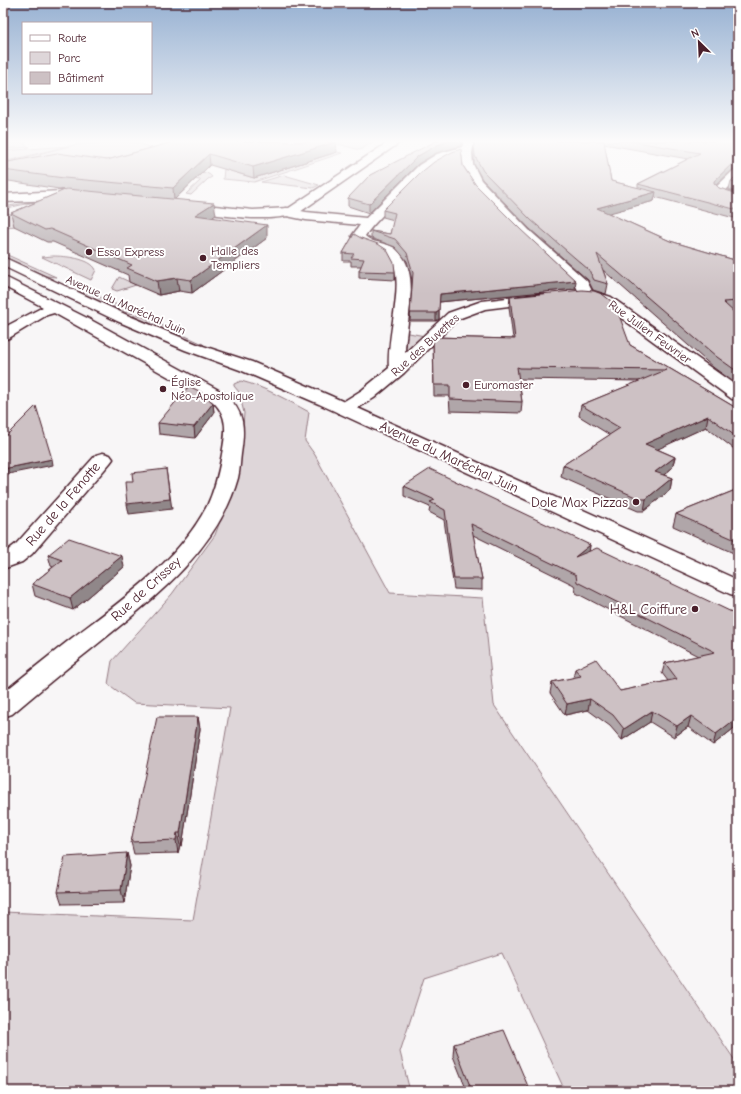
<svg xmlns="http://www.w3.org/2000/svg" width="741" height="1094" font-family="'Comic Neue',sans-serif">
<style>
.green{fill:#ded6d9;stroke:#947a82}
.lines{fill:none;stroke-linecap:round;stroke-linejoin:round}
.street-casing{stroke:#4a1f2b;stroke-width:3}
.secondary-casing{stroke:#4a1f2b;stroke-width:3}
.street{fill:#fff;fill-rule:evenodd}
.secondary{fill:#fff;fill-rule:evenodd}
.wall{fill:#b0a6a9;stroke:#4a1f2b;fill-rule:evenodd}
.shaded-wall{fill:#908789;stroke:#4a1f2b}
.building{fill:#cdc1c4;stroke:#4a1f2b}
.poi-dot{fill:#4a1f2b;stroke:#fff;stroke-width:1.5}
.labels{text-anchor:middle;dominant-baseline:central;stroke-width:4;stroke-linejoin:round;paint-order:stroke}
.far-poi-label{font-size:12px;fill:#4a1f2b;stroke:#fff;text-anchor:start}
.far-street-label{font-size:12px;fill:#4a1f2b;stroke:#fff}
.street-label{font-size:14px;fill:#4a1f2b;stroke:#fff}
.poi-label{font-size:14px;fill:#4a1f2b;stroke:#fff;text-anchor:end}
</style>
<rect width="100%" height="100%" fill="#f8f6f7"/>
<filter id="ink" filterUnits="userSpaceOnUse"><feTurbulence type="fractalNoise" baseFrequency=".025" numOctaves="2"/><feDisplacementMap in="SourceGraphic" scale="8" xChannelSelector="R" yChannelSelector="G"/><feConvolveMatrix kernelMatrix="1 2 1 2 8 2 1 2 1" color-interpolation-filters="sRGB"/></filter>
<g filter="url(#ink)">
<g class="green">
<path d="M3 141H27L23 143 29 147 3 149Z"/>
<path d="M120 141C148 141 168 158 192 170 199 173 208 171 212 177L208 179 191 195 186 194 201 180 3 163 74 145Z"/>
<path d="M327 141H374L360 150Z"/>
<path d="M68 146 3 162V151Z"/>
<path d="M337 152 342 153 254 182 223 179 224 169 254 178Z"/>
<path d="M284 175 319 185 313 188 261 182Z"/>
<path d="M49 199 7 208 4 212 28 220 19 226 3 227V207Z"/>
<path d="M3 253 56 277 46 276 3 256Z"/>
<path d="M53 256C64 256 91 258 96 270L91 280 42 257Z"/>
<path d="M119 277 136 285 117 291 112 289Z"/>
<path d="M79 292H90L134 313 129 314Z"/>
<path d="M137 314 203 344 204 345 201 346 133 316Z"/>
<path d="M409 333 425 336 402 356 403 334Z"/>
<path d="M241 381C265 387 287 400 309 412L305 441 315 455 390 593 483 598 494 705 738 1065V1091H565L502 953 424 978 400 1052 410 1091H3V912L193 920 230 708 134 703 108 684 112 661 172 594 215 535 235 481 242 439 244 413 239 392 234 386V384Z"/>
</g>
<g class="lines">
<g class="street-casing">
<g id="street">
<path d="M464 141H474L472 153 473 164 481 180 529 230 587 281 592 291 611 297 738 387V400L732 399 601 303 581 297 576 286 520 235 476 189 464 171 462 153C431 161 415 183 394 204 384 214 373 224 365 236 374 245 389 241 398 251 422 275 405 323 405 353L448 313 482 301 540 294 545 295 547 298 545 301 540 302 485 309 458 319 404 373 374 398 350 413 344 414 338 413 335 409 338 405 362 390 389 368C386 338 405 284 392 261 383 245 363 252 352 236L360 225 306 220 282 215 280 212 282 209 286 208 306 212 366 218 419 165 437 154 462 147Z"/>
<path d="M738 169V178L726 190 738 194V202L718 195 713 190 715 188 734 170Z"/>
<path d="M3 276 89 319 224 393C245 412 245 427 241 454 240 461 240 470 238 478 217 553 148 603 90 650 63 671 38 692 12 714L3 717V693C26 674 49 656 72 638 121 601 178 562 207 506 215 489 219 471 222 454 226 432 229 416 212 401L54 313 47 315 9 338 3 340V328L43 307 3 286Z"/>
<path d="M103 453 110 455 113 459 110 463 32 554 22 562 3 569V554L16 544 96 455Z"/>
</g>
</g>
<g class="secondary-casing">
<g id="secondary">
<path d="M390 141H402L297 214C261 223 223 215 186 211L182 210 180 207 182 204 186 203 253 210 289 208Z"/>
<path d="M62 191 88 193 90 196 88 199 3 202V194Z"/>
<path d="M3 257 127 315 197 344 252 362 331 396 738 580V596L730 594 319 404 240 370 185 350 117 321 3 266Z"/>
</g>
</g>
<use href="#street" class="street"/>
<use href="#secondary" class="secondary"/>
</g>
<g class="wall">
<path d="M177 141 337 152 254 178 210 165 175 199 216 215 212 217 267 238 192 293 179 291 159 295 129 282 128 275 53 242H47L14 226 11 213 65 190 3 180V163L107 160Z"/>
<path d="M436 141H463L461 146 436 153 418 164 369 213 348 206V198Z"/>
<path d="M474 141H738V168L733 169 716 185 719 188 738 194V219L655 197 654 201 608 213 670 241 738 261V311H733L738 316V385L714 368 603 270 608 284 606 294 593 290 588 280 530 229 482 179 474 164ZM604 144 688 159 638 184V188L611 181Z"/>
<path d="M463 166 475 184 575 289 439 302V319L436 321H410L412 280 407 261 395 247 371 238V231L390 234 394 220 383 217V210Z"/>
<path d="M738 174V193L729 189 731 181Z"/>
<path d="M354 234 395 272V280L359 278V271L361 266H351V261H343V253Z"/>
<path d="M510 297 630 345 738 409V452L706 427 657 449 675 457 672 468 664 475 672 478 670 490 644 511H638L561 477 563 465 610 435 579 416 581 405 640 381 519 379 522 402 521 413 450 411 449 396H434L433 337 513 339 509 307Z"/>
<path d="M213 403 214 413 195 438 159 434 158 423Z"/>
<path d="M404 486 590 545 589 551 738 615V725L713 745 688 727 674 737 650 722 622 740 610 726 588 710 565 715 550 693 552 682 573 678 575 669 620 691 668 681 662 673 665 663 698 656 576 593 574 585 473 535 482 579V590L454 589 444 520 429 512 430 507 404 496Z"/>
<path d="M738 489V555L673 526 676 514Z"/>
<path d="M48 555 124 567 73 610 35 596 32 584 53 567 51 566Z"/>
<path d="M198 717 200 729 182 846 180 845 178 853 134 854 131 842Z"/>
<path d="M127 853 130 866 124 903 62 904 58 892Z"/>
<path d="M454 1044 530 1091H467L453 1056Z"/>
</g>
<g class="shaded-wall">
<path d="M450 141H463L461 146 436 153 418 164 369 213V204L418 156 437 145Z"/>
<path d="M336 142 337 152 254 178 253 167Z"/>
<path d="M209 154 210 165 174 200 173 188Z"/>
<path d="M738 160V168L733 169 712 189 714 181 735 161Z"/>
<path d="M656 192 654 201 595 217 597 208Z"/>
<path d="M214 203 216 215 196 227 195 215Z"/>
<path d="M267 225V238L192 293 191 280Z"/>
<path d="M177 278 179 291 159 295 157 281Z"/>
<path d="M576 281 575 289 439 302 440 294Z"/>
<path d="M439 311V319L436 321V313Z"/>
<path d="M213 403 214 413 195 438 194 427Z"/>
<path d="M708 416 706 427 643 456 645 444Z"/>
<path d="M675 457 672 468 653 484 655 472Z"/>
<path d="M52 459 53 465 3 475V469Z"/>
<path d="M166 469 172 509 129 514 127 504Z"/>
<path d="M672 478 670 490 644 511 646 499Z"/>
<path d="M590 545 589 555 575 557Z"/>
<path d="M122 556 124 567 73 610 70 598Z"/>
<path d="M590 699 588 710 565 715 567 704Z"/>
<path d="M652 711 650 722 622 740 624 729Z"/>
<path d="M691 716 688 727 674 737 677 726Z"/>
<path d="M198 717 200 729 182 846 180 833Z"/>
<path d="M738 717V725L713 745 716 734Z"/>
<path d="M177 833 180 845 178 853 176 840Z"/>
<path d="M127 853 130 866 124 903 121 890Z"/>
</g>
<g class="building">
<path d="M177 141 336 142 253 167 209 154 173 188 64 178 3 170V163L57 153 107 160Z"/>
<path d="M436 141H450L437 145 418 156 369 204 348 198 370 175Z"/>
<path d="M474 141H604L611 181 656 192 597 208 670 241 738 261V301L723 302 738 316V372L717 357 597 254 608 284 594 280 589 270 531 220 483 171 475 156 474 145Z"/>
<path d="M631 141H738V160L735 161 714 181V183L719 188 738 194V210L638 184 700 153Z"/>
<path d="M461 149 463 166 475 184 520 229 576 281 440 294 439 311 436 313H410L413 273 407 253 395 239 371 231 390 234 395 213 383 210 418 175 434 162 452 152Z"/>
<path d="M738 174V184L731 181Z"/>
<path d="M67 189 214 203 195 215 267 225 191 280 177 278 157 281 127 268 132 265 50 229 45 230 11 213Z"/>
<path d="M354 234 361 238 378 244 387 250 394 263 395 272 359 271 364 259 351 258 354 254 343 253Z"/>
<path d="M582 290 594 291 602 294 615 304 630 345 738 409V438L708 416 645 444 675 457 655 472 672 478 646 499H640L563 465 620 428 581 405 666 370 520 368 517 367 522 402 450 399V385H434L433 337 515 339 510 297Z"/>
<path d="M189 386 201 392 213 403 194 427 158 423Z"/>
<path d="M36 406 52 459 3 469V439Z"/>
<path d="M166 469 170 499 127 504 125 482H133L132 473Z"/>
<path d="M430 469 590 545 575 557 597 548 738 615V717L716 734 691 716 677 726 652 711 624 729 613 715 590 699 567 704 552 682 581 676 575 669 596 659 620 691 677 679 665 663 715 652 577 582 576 575 471 524 482 579H454L445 510 430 502 435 500 404 486Z"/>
<path d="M738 489V541L676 514Z"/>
<path d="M69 538 122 556 70 598 32 584 62 560 48 555Z"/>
<path d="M157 717H198L180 833H177L176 840 131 842Z"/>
<path d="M127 853 121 890 58 892 65 857Z"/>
<path d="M504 1030 530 1091H472L454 1044Z"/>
</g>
</g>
<linearGradient id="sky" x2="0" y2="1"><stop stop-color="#97b1d2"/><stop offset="0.48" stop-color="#fcfbfb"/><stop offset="1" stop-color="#fcfbfb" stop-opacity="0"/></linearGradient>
<rect width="741" height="294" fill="url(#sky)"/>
<g class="poi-dot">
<circle cx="89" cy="252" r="4"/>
<circle cx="203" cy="258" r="4"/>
<circle cx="466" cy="385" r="4"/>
<circle cx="163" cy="389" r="4"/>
<circle cx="636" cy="502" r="4"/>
<circle cx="695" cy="609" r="4"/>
</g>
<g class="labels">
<g class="far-poi-label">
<text x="211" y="251">Halle des<tspan x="211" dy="14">Templiers</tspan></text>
<text x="97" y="252">Esso Express</text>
<text x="171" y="382">Église<tspan x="171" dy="14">Néo-Apostolique</tspan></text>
<text x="474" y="385">Euromaster</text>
</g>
<g class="far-street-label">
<text transform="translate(126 305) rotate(24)">Avenue du Maréchal Juin</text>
<text transform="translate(650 332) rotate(36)">Rue Julien Feuvrier</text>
<text transform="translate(425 345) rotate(-42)">Rue des Buvettes</text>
</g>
<g class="street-label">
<text transform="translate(449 457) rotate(25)">Avenue du Maréchal Juin</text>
<text transform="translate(63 504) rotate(-49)">Rue de la Fenotte</text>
<text transform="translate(146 589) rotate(-42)">Rue de Crissey</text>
</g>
<g class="poi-label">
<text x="628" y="502">Dole Max Pizzas</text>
<text x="687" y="609">H&amp;L Coiffure</text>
</g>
</g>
<rect width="741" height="1094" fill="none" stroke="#fff" stroke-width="16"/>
<rect x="8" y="8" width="725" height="1078" fill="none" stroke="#4a1f2b" stroke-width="1.5" filter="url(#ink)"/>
<rect x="22" y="22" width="130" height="72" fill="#ffffff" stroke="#b7a5aa"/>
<rect x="30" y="35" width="20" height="6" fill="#ffffff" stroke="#b7a5aa"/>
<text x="58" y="42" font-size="12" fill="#4a1f2b">Route</text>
<rect x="30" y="52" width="20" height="12" fill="#ded6d9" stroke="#b7a5aa"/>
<text x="58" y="62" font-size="12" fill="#4a1f2b">Parc</text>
<rect x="30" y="72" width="20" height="12" fill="#cdc1c4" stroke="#b7a5aa"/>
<text x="58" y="82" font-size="12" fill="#4a1f2b">Bâtiment</text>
<g transform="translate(699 42) rotate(336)" stroke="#ffffff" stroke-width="3" paint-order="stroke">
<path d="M0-3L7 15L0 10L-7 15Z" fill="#4a1f2b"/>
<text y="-6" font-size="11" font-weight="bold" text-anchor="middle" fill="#4a1f2b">N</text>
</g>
</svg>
